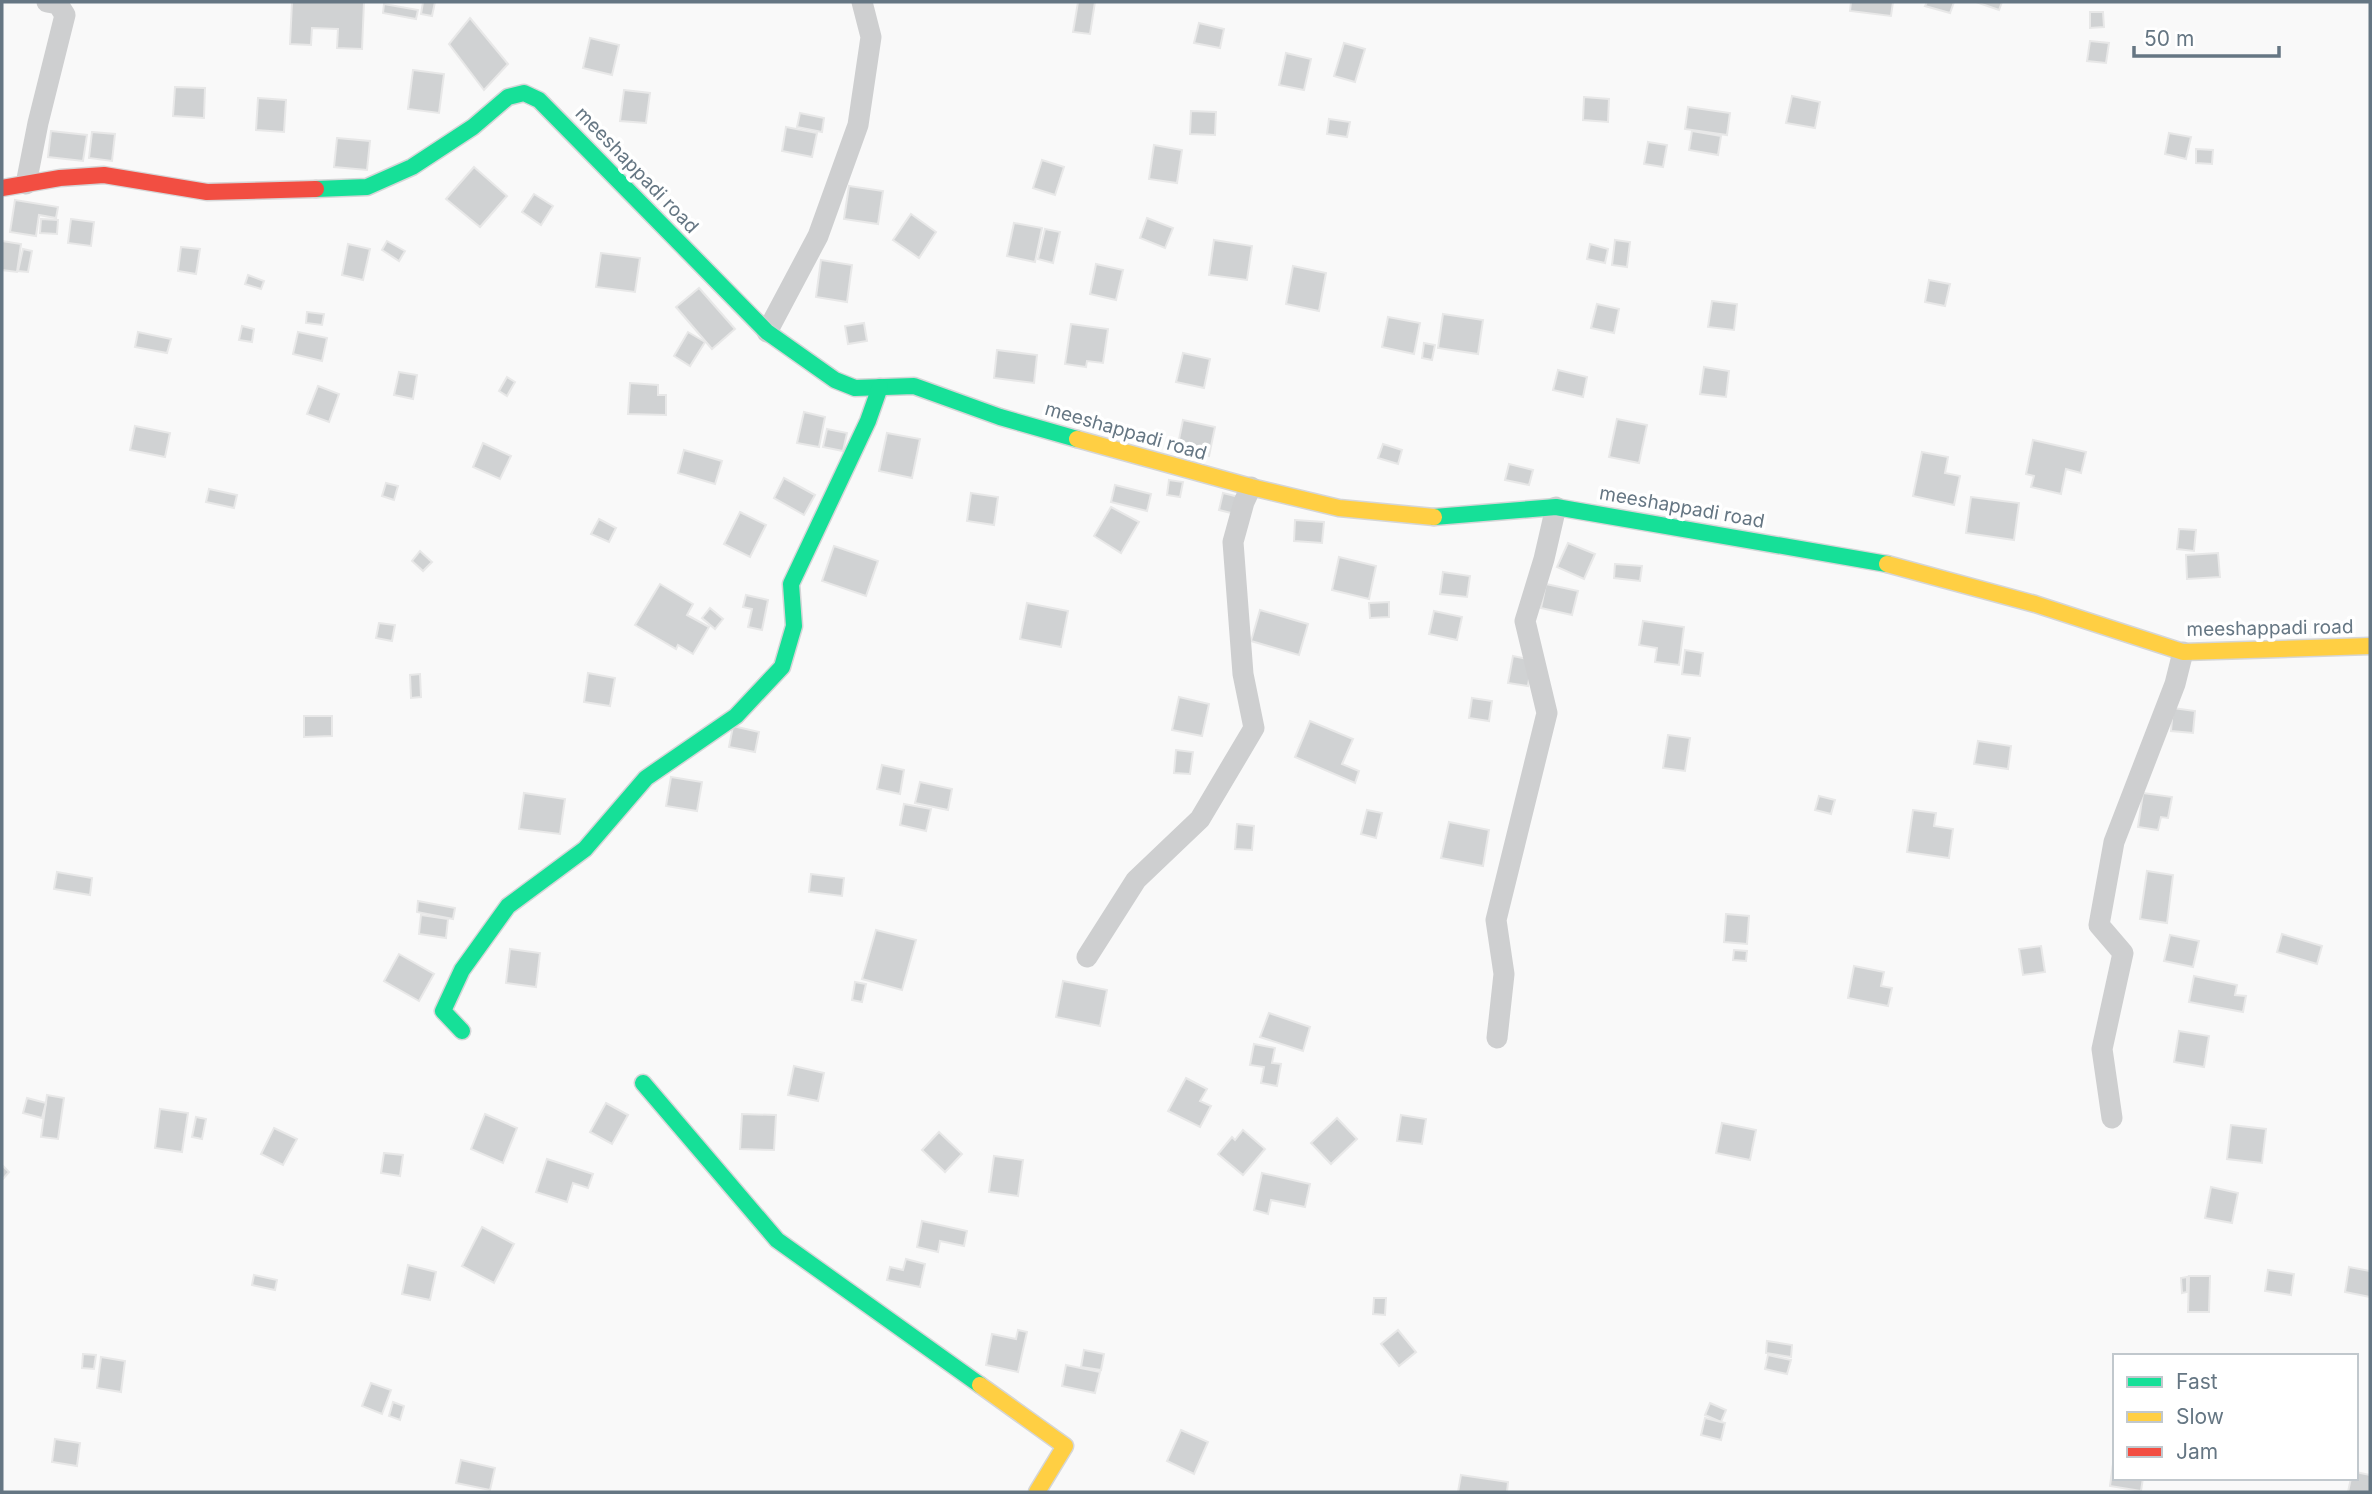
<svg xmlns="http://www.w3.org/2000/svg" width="2372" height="1494" font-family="Inter,sans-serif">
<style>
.building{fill:#d0d2d3;stroke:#e8e8e8;stroke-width:2}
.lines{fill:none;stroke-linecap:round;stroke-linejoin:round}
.fast-casing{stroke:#d5d6d7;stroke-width:19}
.slow-casing{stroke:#d5d6d7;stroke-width:19}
.jam-casing{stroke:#d5d6d7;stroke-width:19}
.street{stroke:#cecfd0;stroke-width:21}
.fast{stroke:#16e098;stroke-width:16}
.slow{stroke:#ffcf43;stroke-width:16}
.jam{stroke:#f24e42;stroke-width:16}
.labels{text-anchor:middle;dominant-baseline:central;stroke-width:7;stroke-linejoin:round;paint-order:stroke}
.street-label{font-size:19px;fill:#657683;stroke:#fff}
</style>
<rect width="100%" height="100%" fill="#f9f9f9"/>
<g class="building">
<path d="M292 2H364L362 49 337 48 338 29 312 28 311 45 290 44Z"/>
<path d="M423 2H435L432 16 421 14Z"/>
<path d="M1078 2H1095L1090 34 1073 32Z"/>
<path d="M1851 2H1893L1891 16 1850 11Z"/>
<path d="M1927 2H1954L1950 13 1925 6Z"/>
<path d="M1976 2H2002L1999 10Z"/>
<path d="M384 4 418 10 416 19 383 13Z"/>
<path d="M2090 12H2103L2104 27 2090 28Z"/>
<path d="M470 18 508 64 484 90 449 44Z"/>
<path d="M1199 23 1224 29 1220 48 1194 43Z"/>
<path d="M590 38 619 45 612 75 583 68Z"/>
<path d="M2090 41 2109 43 2106 63 2087 61Z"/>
<path d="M1344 43 1365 49 1355 82 1334 76Z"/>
<path d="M1286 53 1311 59 1304 90 1279 85Z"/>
<path d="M413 70 444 74 439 113 408 109Z"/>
<path d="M175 87 205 88 204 118 173 116Z"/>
<path d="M624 90 650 93 646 123 620 121Z"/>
<path d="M1792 96 1820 102 1815 128 1786 123Z"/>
<path d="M1584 97 1609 99 1608 122 1583 120Z"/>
<path d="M258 98 286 100 284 132 256 130Z"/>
<path d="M1688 107 1730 113 1727 135 1685 129Z"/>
<path d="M1191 111 1216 112 1215 135 1190 134Z"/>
<path d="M800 113 824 118 822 132 797 127Z"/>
<path d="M1329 119 1350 122 1347 137 1327 134Z"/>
<path d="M786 127 817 133 812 157 782 151Z"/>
<path d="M51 131 87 135 83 161 48 157Z"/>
<path d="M1692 131 1721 136 1718 155 1689 150Z"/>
<path d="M92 132 115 134 112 161 89 158Z"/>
<path d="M2169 133 2191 137 2186 159 2165 154Z"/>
<path d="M337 138 370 141 367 170 334 167Z"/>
<path d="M1648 142 1667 145 1663 167 1644 164Z"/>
<path d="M1154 145 1182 150 1177 183 1149 179Z"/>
<path d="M2196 149 2213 150 2212 164 2196 163Z"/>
<path d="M1042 160 1064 167 1055 195 1033 188Z"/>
<path d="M474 167 507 196 480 227 446 199Z"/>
<path d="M849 186 883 191 878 224 844 219Z"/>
<path d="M534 194 553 206 541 225 522 212Z"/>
<path d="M15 200 58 207 56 218 39 215 36 236 10 232Z"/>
<path d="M911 214 936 232 919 258 893 240Z"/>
<path d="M1147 218 1173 228 1165 248 1140 238Z"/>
<path d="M41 219 58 220 57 234 40 233Z"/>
<path d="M71 219 94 222 91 246 68 243Z"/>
<path d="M1014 223 1042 228 1035 262 1007 256Z"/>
<path d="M1045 229 1060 232 1053 263 1038 259Z"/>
<path d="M1214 240 1252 246 1247 280 1209 275Z"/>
<path d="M1615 240 1630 242 1627 267 1612 265Z"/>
<path d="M2 241 21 244 17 272 2 270Z"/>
<path d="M387 241 405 251 399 261 382 250Z"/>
<path d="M348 244 370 249 363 280 342 275Z"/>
<path d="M1590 244 1608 249 1605 263 1587 259Z"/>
<path d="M181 247 200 249 196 274 178 271Z"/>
<path d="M23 249 32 251 28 272 18 271Z"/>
<path d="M601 253 640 258 635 292 596 287Z"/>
<path d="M821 260 852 265 847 302 816 297Z"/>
<path d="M1096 264 1123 270 1116 300 1090 294Z"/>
<path d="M1293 266 1326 273 1319 311 1286 304Z"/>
<path d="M248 275 264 281 261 289 245 284Z"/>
<path d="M1929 280 1950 284 1945 306 1925 302Z"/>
<path d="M699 288 735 329 712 349 676 307Z"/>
<path d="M1712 301 1737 304 1734 330 1708 327Z"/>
<path d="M1597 304 1619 309 1614 333 1591 328Z"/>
<path d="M307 312 324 314 322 325 306 323Z"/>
<path d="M1443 314 1483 320 1478 354 1438 348Z"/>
<path d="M1388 317 1420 323 1414 354 1382 347Z"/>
<path d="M864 323 867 341 848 344 845 326Z"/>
<path d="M1071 324 1108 329 1103 363 1087 361 1086 367 1065 364Z"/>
<path d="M242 326 254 329 252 342 239 340Z"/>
<path d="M138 332 171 339 167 353 135 347Z"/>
<path d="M298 332 327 338 322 361 293 354Z"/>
<path d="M688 332 705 342 690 366 674 356Z"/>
<path d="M1424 343 1435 345 1432 360 1422 358Z"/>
<path d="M997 350 1037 355 1034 383 994 378Z"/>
<path d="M1183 353 1210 359 1204 388 1176 382Z"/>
<path d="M1704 367 1729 371 1726 397 1700 394Z"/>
<path d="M1558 370 1587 377 1583 397 1553 390Z"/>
<path d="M399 372 417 375 413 399 394 395Z"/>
<path d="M507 377 515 382 507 396 499 391Z"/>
<path d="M630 383 658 385V395H666V415L628 414Z"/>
<path d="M318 386 339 394 329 422 307 414Z"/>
<path d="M804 412 825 417 819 447 797 443Z"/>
<path d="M1617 419 1647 425 1639 463 1609 457Z"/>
<path d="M1183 420 1215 427 1209 456 1177 449Z"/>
<path d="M135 426 170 433 165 457 130 450Z"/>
<path d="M827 429 847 433 843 451 823 447Z"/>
<path d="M887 433 920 439 912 478 879 471Z"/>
<path d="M2033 440 2086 452 2081 473 2066 469 2061 494 2031 487 2034 476 2026 474Z"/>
<path d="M483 443 511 456 500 479 473 467Z"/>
<path d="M1383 444 1402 450 1398 464 1378 458Z"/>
<path d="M684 450 722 461 715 484 678 473Z"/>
<path d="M1922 452 1948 457 1945 473 1960 476 1954 505 1913 496Z"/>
<path d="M1509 464 1533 470 1529 485 1505 480Z"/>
<path d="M784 478 815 495 804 515 774 498Z"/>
<path d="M1169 480 1183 482 1180 497 1167 495Z"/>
<path d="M386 483 398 486 394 500 382 496Z"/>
<path d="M1115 485 1151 494 1147 511 1111 502Z"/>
<path d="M209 489 237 495 234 508 206 502Z"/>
<path d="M971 493 998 497 994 525 967 521Z"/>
<path d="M1223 493 1239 497 1235 514 1219 510Z"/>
<path d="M1971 497 2019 503 2014 540 1966 533Z"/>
<path d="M1111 507 1139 522 1121 553 1094 536Z"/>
<path d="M740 512 766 525 750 557 724 544Z"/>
<path d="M599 519 616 528 609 542 591 534Z"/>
<path d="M1295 520 1324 522 1322 543 1294 541Z"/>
<path d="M2179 529 2196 530 2194 551 2177 549Z"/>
<path d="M1568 543 1595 554 1584 579 1557 567Z"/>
<path d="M834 546 878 561 866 596 822 581Z"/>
<path d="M420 551 432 562 423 571 412 561Z"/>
<path d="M2218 553 2220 577 2187 579 2186 555Z"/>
<path d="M1339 557 1376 566 1369 599 1332 590Z"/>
<path d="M1615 564 1642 566 1640 581 1614 578Z"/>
<path d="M1443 572 1470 576 1467 597 1440 594Z"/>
<path d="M660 584 693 604 687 615 709 627 693 654 678 645 676 649 635 625Z"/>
<path d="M1546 584 1578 591 1572 615 1541 608Z"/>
<path d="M746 595 768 600 762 630 748 627 752 609 743 607Z"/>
<path d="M1389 602V617L1370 618 1369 603Z"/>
<path d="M1027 603 1068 611 1061 647 1020 639Z"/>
<path d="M710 608 723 619 715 629 702 618Z"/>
<path d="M1260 610 1308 624 1299 655 1251 641Z"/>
<path d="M1434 611 1462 617 1457 640 1429 634Z"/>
<path d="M1643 621 1684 627 1679 665 1655 662 1657 648 1639 645Z"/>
<path d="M379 623 395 625 392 641 376 638Z"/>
<path d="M1685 650 1703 653 1700 676 1682 674Z"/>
<path d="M1513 656 1532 660 1528 686 1508 683Z"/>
<path d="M588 673 615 678 610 706 584 702Z"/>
<path d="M420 674 421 697 411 698 410 675Z"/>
<path d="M1179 697 1209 704 1202 736 1172 730Z"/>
<path d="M1472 698 1492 701 1489 721 1469 718Z"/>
<path d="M2173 708 2195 711 2193 733 2171 731Z"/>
<path d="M304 716H332V736L304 737Z"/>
<path d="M1310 721 1353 739 1342 764 1359 771 1355 783 1295 757Z"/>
<path d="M733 726 759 732 755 752 729 747Z"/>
<path d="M1668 735 1690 738 1685 771 1663 768Z"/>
<path d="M1978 741 2011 746 2008 769 1974 764Z"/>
<path d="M1176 750 1193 752 1190 774 1174 773Z"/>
<path d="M882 765 904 770 900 794 877 789Z"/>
<path d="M671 777 702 782 697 811 666 806Z"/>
<path d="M920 782 952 789 948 810 915 803Z"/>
<path d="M524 793 565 799 560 834 519 829Z"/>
<path d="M2143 793 2172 797 2168 818 2161 817 2158 830 2138 827Z"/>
<path d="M1819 796 1835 800 1831 814 1815 810Z"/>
<path d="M904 804 931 809 926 831 900 825Z"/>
<path d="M1367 810 1382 813 1376 838 1361 834Z"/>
<path d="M1913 810 1936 813 1934 826 1953 829 1949 858 1907 852Z"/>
<path d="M1449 822 1489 830 1483 866 1441 858Z"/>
<path d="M1237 824 1254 826 1252 850 1235 849Z"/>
<path d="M2147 871 2173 875 2167 923 2140 919Z"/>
<path d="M57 872 92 878 90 895 54 889Z"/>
<path d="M811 874 844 878 842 896 809 892Z"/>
<path d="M418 901 455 908 453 919 417 912Z"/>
<path d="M1726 914 1749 916 1747 944 1724 942Z"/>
<path d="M421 915 448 919 446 938 419 934Z"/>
<path d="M876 930 916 940 902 990 862 979Z"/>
<path d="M2282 934 2322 946 2317 964 2277 952Z"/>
<path d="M2170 935 2199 941 2193 967 2164 961Z"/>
<path d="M2041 946 2045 972 2023 975 2019 949Z"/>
<path d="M510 949 540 953 536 987 506 983Z"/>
<path d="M1734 950 1747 951 1746 961 1733 960Z"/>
<path d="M399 954 434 974 419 1001 384 981Z"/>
<path d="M1854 966 1884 972 1881 986 1892 988 1888 1006 1848 998Z"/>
<path d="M2194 976 2237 985 2235 995 2246 996 2243 1012 2189 1002Z"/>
<path d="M1063 981 1107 990 1100 1026 1056 1017Z"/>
<path d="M855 982 866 984 862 1002 852 1000Z"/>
<path d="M1269 1013 1310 1027 1303 1051 1260 1037Z"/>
<path d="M2179 1031 2209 1036 2204 1067 2174 1062Z"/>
<path d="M1254 1044 1275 1048 1272 1063 1281 1064 1277 1086 1261 1083 1264 1067 1250 1065Z"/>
<path d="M794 1066 824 1073 818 1101 788 1095Z"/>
<path d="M1186 1078 1207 1089 1200 1101 1211 1106 1200 1127 1168 1111Z"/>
<path d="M47 1095 64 1098 58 1139 41 1137Z"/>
<path d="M27 1098 46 1103 42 1118 23 1113Z"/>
<path d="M606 1103 628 1115 612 1144 590 1132Z"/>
<path d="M160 1109 188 1113 182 1152 155 1148Z"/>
<path d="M485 1114 517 1128 503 1163 471 1149Z"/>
<path d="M742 1114 776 1115 774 1150 740 1149Z"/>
<path d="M1401 1115 1426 1119 1422 1144 1397 1141Z"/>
<path d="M196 1117 206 1119 202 1139 192 1137Z"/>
<path d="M1337 1118 1357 1139 1331 1164 1311 1143Z"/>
<path d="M1722 1123 1756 1130 1750 1160 1716 1153Z"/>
<path d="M2231 1125 2266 1129 2262 1163 2227 1159Z"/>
<path d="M274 1128 297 1139 283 1165 261 1154Z"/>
<path d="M1243 1130 1265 1149 1243 1175 1218 1154 1232 1137 1235 1140Z"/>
<path d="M939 1132 962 1154 945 1172 922 1150Z"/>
<path d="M384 1153 403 1155 400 1176 381 1173Z"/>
<path d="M994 1156 1023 1160 1018 1196 989 1192Z"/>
<path d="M547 1159 593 1174 588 1188 573 1183 567 1202 536 1192Z"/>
<path d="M2 1165 9 1172 2 1180Z"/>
<path d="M1262 1173 1310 1184 1305 1207 1271 1200 1268 1214 1254 1210Z"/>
<path d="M2211 1187 2238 1193 2232 1223 2205 1218Z"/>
<path d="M922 1221 967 1231 964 1246 940 1241 938 1252 917 1247Z"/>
<path d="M482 1227 514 1244 494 1283 462 1266Z"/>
<path d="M906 1259 925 1264 920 1287 887 1280 890 1267 903 1270Z"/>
<path d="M408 1265 436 1272 430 1300 402 1294Z"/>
<path d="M2349 1267 2370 1271V1297L2345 1292Z"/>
<path d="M2268 1270 2294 1274 2291 1295 2265 1291Z"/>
<path d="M254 1275 277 1280 275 1290 252 1285Z"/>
<path d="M2189 1276H2210L2209 1312H2188Z"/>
<path d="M2187 1277V1292L2182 1293 2181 1278Z"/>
<path d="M1374 1298H1386L1385 1315 1373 1314Z"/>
<path d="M1018 1330 1027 1332 1018 1372 986 1365 992 1334 1016 1339Z"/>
<path d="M1398 1330 1416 1352 1399 1366 1381 1344Z"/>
<path d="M1767 1341 1792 1345 1791 1357 1766 1353Z"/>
<path d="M1084 1350 1104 1354 1101 1370 1081 1367Z"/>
<path d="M83 1354 96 1355 94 1369 82 1368Z"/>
<path d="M1768 1355 1791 1360 1787 1374 1765 1369Z"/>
<path d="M101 1357 125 1361 121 1392 97 1388Z"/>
<path d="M1066 1365 1100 1372 1095 1393 1062 1386Z"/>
<path d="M371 1383 391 1390 382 1414 362 1406Z"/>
<path d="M393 1402 404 1406 400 1420 389 1416Z"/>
<path d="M1710 1403 1726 1410 1721 1422 1705 1415Z"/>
<path d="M1705 1418 1725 1423 1721 1440 1701 1435Z"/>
<path d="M1181 1430 1208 1442 1194 1474 1167 1461Z"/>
<path d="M55 1439 80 1443 77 1466 52 1462Z"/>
<path d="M2114 1456 2115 1478H2143L2141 1491 2110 1486Z"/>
<path d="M461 1460 495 1468 490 1490 456 1483Z"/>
<path d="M2356 1472 2370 1475V1492H2348L2351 1478H2356Z"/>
<path d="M1461 1475 1508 1482 1507 1492H1458Z"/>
</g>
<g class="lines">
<g class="fast-casing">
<g id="fast">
<path d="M316 189 367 187 412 167 473 127 508 97 524 93 539 100 767 332 835 380 855 388 914 386 1000 417 1077 439"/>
<path d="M1434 517 1556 507 1887 564"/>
<path d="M462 1031 443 1011 462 970 508 906 585 849 646 778 736 716 782 667 794 626 791 584 868 421 880 387"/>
<path d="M643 1083 777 1240 980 1385"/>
</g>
</g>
<g class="slow-casing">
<g id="slow">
<path d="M1077 439 1251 487 1339 508 1434 517"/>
<path d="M1887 564 2035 604 2183 652 2370 646"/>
<path d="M980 1385 1065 1446 1037 1492"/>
</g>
</g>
<g class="jam-casing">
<path id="jam" d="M2 188 60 178 104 175 207 192 316 189"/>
</g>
<g class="street">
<path d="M26 184 38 123 65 15 58 4 47 2"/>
<path d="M767 332 818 236 858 125 871 37 862 2"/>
<path d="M1087 957 1136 880 1200 819 1254 728 1243 674 1233 542 1244 502 1251 487"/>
<path d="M1497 1038 1504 974 1496 920 1547 713 1525 621 1544 559 1556 507"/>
<path d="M2112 1118 2102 1049 2123 953 2099 925 2114 842 2175 684 2183 652"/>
</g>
<use href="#fast" class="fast"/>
<use href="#slow" class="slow"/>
<use href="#jam" class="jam"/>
</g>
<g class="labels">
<g class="street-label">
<text transform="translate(637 170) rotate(46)">meeshappadi road</text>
<text transform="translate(1126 431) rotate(16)">meeshappadi road</text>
<text transform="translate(1682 507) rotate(10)">meeshappadi road</text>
<text transform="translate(2270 628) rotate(-1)">meeshappadi road</text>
</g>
</g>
<rect width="2372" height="1494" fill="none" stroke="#657683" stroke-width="7"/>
<rect x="2113" y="1354" width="245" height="126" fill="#ffffff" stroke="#c1c8cd" stroke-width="2"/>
<rect x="2127" y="1377" width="35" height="10" fill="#16e098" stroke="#c1c8cd" stroke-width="2"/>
<text x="2176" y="1389" font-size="21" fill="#657683">Fast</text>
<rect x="2127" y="1412" width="35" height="10" fill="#ffcf43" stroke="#c1c8cd" stroke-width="2"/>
<text x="2176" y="1424" font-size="21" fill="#657683">Slow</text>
<rect x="2127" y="1447" width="35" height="10" fill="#f24e42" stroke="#c1c8cd" stroke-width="2"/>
<text x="2176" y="1459" font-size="21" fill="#657683">Jam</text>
<path d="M2134 46v10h145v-10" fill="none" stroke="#657683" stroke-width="3.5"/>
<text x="2144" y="46" font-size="21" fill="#657683" stroke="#ffffff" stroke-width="5" paint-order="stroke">50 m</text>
</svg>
